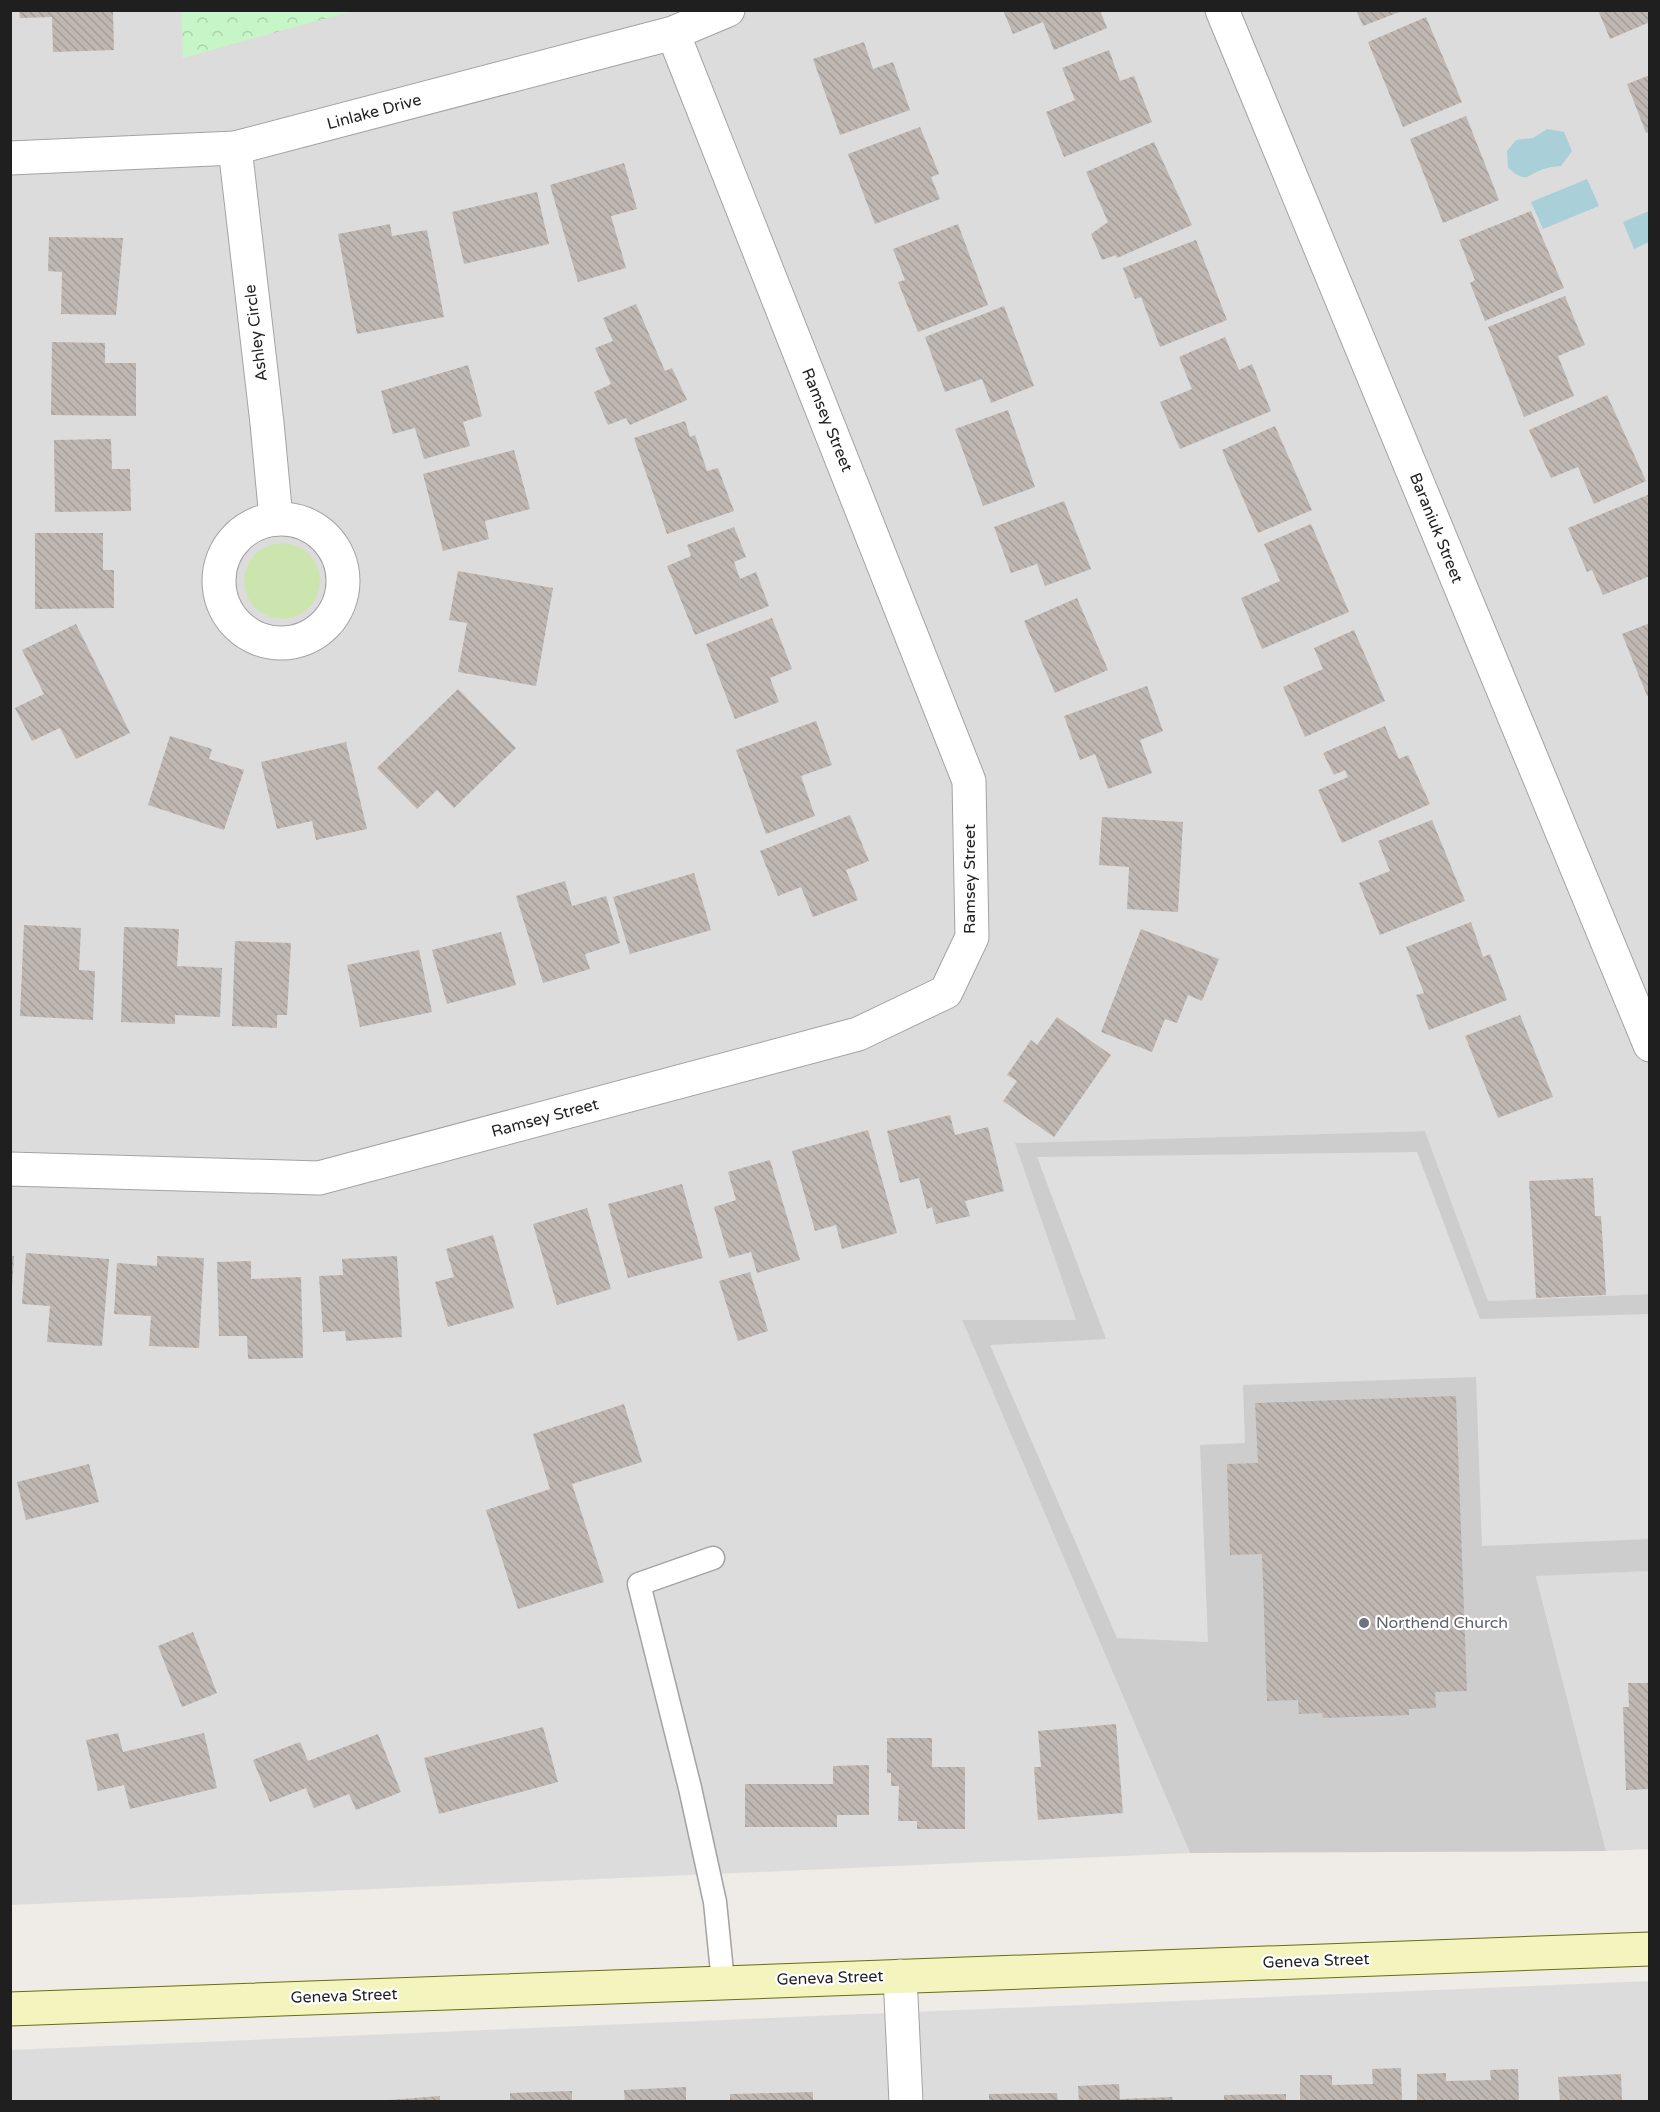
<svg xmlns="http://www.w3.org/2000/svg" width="1660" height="2112" font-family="'Varela Round',sans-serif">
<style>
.residential{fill:#dddcdc}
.religious{fill:#cdcdcd}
.grass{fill:#cce5af}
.park{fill:url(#park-crowns)}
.parking{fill:#dfdfdf}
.water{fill:#a9d0d9}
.building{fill:url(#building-back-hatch)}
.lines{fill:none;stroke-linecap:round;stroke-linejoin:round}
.lane-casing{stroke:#a3a3a3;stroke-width:25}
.street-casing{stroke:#a3a3a3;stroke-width:35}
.secondary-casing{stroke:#676e0d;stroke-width:35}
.lane{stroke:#fff;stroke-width:22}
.street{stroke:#fff;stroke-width:33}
.secondary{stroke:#f4f5be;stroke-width:33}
.worship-dot{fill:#6b7280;stroke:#fff;stroke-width:2}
.labels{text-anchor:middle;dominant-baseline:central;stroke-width:4.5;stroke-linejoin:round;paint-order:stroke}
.street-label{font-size:16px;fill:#1f1f1f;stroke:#fff}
.worship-label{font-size:16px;fill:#5b616d;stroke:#fff;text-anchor:start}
</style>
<defs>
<pattern id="park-crowns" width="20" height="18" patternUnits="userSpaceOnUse" patternTransform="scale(1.5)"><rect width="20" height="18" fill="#c6f5c8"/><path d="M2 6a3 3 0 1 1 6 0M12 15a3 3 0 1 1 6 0" fill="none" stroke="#aad2ab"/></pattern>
<pattern id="building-back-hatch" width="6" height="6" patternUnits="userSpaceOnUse" patternTransform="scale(1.5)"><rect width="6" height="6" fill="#bfb7b2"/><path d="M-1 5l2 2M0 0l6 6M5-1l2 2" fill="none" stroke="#a49d99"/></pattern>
</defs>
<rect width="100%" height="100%" fill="#efebe6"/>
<g class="residential">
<path d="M10 11H1649V1294L1488 1301 1425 1131 1016 1143 1076 1320H962L1190 1853 11 1905Z"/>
<path d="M1649 1571V1849L1606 1851 1536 1575Z"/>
<path d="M1650 1981 1649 2102H11L10 2050Z"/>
</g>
<path class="religious" d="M1425 1131 1488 1301 1649 1294V1571L1536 1576 1606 1851 1190 1853 962 1320H1076L1015 1143Z"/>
<circle class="grass" cx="282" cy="581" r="38"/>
<path class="park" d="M181 10H353V11L183 58Z"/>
<path class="parking" d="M1417 1152 1480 1319 1649 1314V1539L1482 1546 1476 1377 1243 1385 1245 1443 1200 1445 1208 1642 1117 1638 990 1345 1106 1339 1037 1157Z"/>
<g class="water">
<path d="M1547 129 1564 132 1572 151 1561 166C1557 166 1551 167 1547 168 1527 173 1529 186 1508 168L1507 151 1516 140 1533 138Z"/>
<path d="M1587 179 1599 206 1543 229 1531 202Z"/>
<path d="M1649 211V242L1634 249 1623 222Z"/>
</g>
<g class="building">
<path d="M19 10H113L114 50 53 52 52 17 20 18Z"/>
<path d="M1003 10H1100L1107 28 1054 50 1043 22 1013 34Z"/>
<path d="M1356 10H1402V11L1363 26Z"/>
<path d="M1598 10H1650V22L1610 39Z"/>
<path d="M1426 17 1462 102 1403 127 1368 42Z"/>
<path d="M864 42 873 69 893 62 910 110 840 135 813 59Z"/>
<path d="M1109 50 1120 81 1134 76 1152 122 1064 157 1046 112 1075 100 1062 68Z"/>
<path d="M1650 75V132L1646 133 1627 84Z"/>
<path d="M1466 116 1499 200 1443 223 1410 139Z"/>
<path d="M920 127 939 174 931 177 940 199 875 224 848 154Z"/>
<path d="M1154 142 1192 225 1117 258 1116 255 1102 260 1091 234 1108 222 1086 172Z"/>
<path d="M624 163 637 209 611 216 626 268 578 282 550 185Z"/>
<path d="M537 192 549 244 464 264 452 212Z"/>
<path d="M1531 211 1564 288 1485 321 1470 283 1475 280 1459 240Z"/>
<path d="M390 224 392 236 427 230 444 317 357 334 338 234Z"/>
<path d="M958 224 988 305 918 332 898 282 905 280 893 249Z"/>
<path d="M49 237 123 238 116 315 61 314 62 272 48 271Z"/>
<path d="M1196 240 1227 320 1160 347 1141 297 1135 299 1123 268Z"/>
<path d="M1565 296 1585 345 1558 356 1574 396 1524 417 1488 327Z"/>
<path d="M636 304 665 371 672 368 687 400 630 425 626 418 608 425 594 392 611 384 595 348 613 341 603 318Z"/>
<path d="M1004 306 1034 386 991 403 982 379 945 392 925 337Z"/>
<path d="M1225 337 1239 370 1252 364 1271 411 1180 449 1160 402 1192 389 1179 357Z"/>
<path d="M52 342 105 343V363H136V416L51 415Z"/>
<path d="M468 365 482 416 463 422 470 446 424 459 415 428 393 434 381 391Z"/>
<path d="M1607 395 1646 481 1594 504 1578 467 1551 478 1529 430Z"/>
<path d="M1008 410 1035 487 983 506 955 429Z"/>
<path d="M685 421 690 437 695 435 707 471 718 468 734 511 667 534 634 438Z"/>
<path d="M1275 426 1312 510 1258 533 1222 450Z"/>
<path d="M111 439 112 469H130L131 511 55 512 54 440Z"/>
<path d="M514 450 530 509 485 521 489 539 443 551 423 474Z"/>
<path d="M1650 494V576L1603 595 1592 570 1587 572 1568 528Z"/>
<path d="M1064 501 1091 569 1045 586 1037 564 1011 573 994 527Z"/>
<path d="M1311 524 1349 612 1262 649 1241 598 1280 581 1264 544Z"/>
<path d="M734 527 746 557 734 562 740 579 756 572 769 606 695 635 667 566 691 556 687 545Z"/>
<path d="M35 533H103V570H114V608L35 609Z"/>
<path d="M458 571 553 588 536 686 458 672 467 623 449 620Z"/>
<path d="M1077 598 1108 670 1055 693 1024 621Z"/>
<path d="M772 618 792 669 770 678 779 702 735 719 706 644Z"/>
<path d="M1650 623V695L1647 696 1622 634Z"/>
<path d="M76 624 130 733 76 759 60 728 32 741 15 708 44 694 22 650Z"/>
<path d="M1354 630 1385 701 1305 737 1283 687 1323 669 1314 648Z"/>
<path d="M1147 686 1163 731 1140 740 1152 773 1108 789 1095 754 1080 760 1064 716Z"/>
<path d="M458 689 516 748 454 808 437 790 417 809 377 768Z"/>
<path d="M816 721 832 765 801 776 815 816 766 834 736 750Z"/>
<path d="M1385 726 1399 759 1408 755 1430 804 1342 843 1318 790 1348 777 1345 770 1334 775 1323 753Z"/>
<path d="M170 736 212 749 209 759 244 770 224 830 148 805Z"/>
<path d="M346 742 367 829 316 840 312 821 277 829 261 762Z"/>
<path d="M850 815 869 861 846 870 858 900 813 917 801 887 778 896 760 851Z"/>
<path d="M1102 817 1183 822 1178 912 1127 909 1129 867 1099 865Z"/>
<path d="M1432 820 1465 901 1380 935 1359 883 1390 871 1378 841Z"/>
<path d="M694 873 711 930 630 954 613 897Z"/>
<path d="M565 881 572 906 606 896 620 943 585 954 590 969 543 983 516 896Z"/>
<path d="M1471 922 1483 957 1490 954 1507 1000 1429 1030 1416 995 1424 993 1406 947Z"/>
<path d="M24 925 81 928 79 970 95 971 93 1020 20 1016Z"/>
<path d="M124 927 179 929 177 966 222 968 220 1017 175 1015V1024L121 1022Z"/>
<path d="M1141 929 1219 959 1202 1001 1188 995 1177 1023 1165 1019 1152 1052 1101 1032Z"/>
<path d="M501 932 516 985 447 1004 432 950Z"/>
<path d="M235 941 291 943 287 1015H277V1028L232 1026Z"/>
<path d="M419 950 432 1012 360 1027 347 965Z"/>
<path d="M1520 1015 1553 1097 1498 1118 1465 1036Z"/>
<path d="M1057 1017 1111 1055 1054 1137 1003 1101 1017 1081 1007 1075 1031 1040 1037 1045Z"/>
<path d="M950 1115 955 1135 988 1127 1004 1191 965 1201 970 1216 936 1224 932 1207 927 1209 919 1178 900 1183 887 1131Z"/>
<path d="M868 1130 897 1233 842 1249 836 1225 815 1231 792 1151Z"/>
<path d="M770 1160 800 1260 757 1273 751 1252 729 1258 714 1207 736 1200 728 1172Z"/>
<path d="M1593 1178 1595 1216H1601L1606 1295 1536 1298 1529 1181Z"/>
<path d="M682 1184 703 1258 628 1278 608 1204Z"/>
<path d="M587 1208 611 1289 557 1305 533 1224Z"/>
<path d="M493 1235 514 1308 448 1327 435 1282 454 1277 446 1249Z"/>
<path d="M26 1253 109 1259 102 1346 47 1342 50 1306 22 1304Z"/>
<path d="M10 1256H14L12 1288H10Z"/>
<path d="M157 1256 204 1258 199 1348 149 1346 151 1316 114 1314 117 1263 157 1266Z"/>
<path d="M397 1256 402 1337 346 1341 345 1331 323 1332 319 1276 343 1275 342 1259Z"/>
<path d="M251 1261V1279L301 1277 303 1358 248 1359 247 1336H219L217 1262Z"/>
<path d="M750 1272 768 1331 738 1341 719 1281Z"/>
<path d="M1456 1396 1467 1691 1435 1692 1436 1708 1409 1709V1715L1323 1718 1322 1713 1299 1714 1298 1700 1267 1701 1262 1554 1230 1555 1227 1464 1258 1463 1255 1403Z"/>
<path d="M624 1404 642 1462 572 1484 604 1582 518 1609 486 1510 550 1489 533 1434Z"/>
<path d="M89 1464 99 1502 26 1520 17 1482Z"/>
<path d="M193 1632 217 1693 182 1707 158 1646Z"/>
<path d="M1628 1683H1650V1789L1626 1790 1623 1707H1629Z"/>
<path d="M1116 1724 1123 1813 1038 1820 1034 1767H1041L1038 1731Z"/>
<path d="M543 1727 558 1782 439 1814 424 1758Z"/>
<path d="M118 1733 123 1752 204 1733 217 1788 130 1809 124 1785 98 1791 86 1740Z"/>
<path d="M378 1734 401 1792 356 1810 349 1794 314 1808 306 1788 270 1802 253 1760 300 1742 308 1761Z"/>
<path d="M887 1738H932V1767H965V1829H917V1821H898L899 1786H891V1773H887Z"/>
<path d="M869 1765V1815H837V1827H745V1784H833V1766Z"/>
<path d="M1401 2068 1402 2102H1300V2075H1332V2085L1373 2084 1372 2069Z"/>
<path d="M1518 2069 1519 2102H1417V2074L1446 2073V2081L1491 2080 1490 2070Z"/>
<path d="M1621 2074 1622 2102H1560L1558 2077Z"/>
<path d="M1119 2084 1120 2099 1172 2097 1173 2102H1079L1078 2086Z"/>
<path d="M686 2087V2102H625L624 2090Z"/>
<path d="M572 2091V2102H510V2093Z"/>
<path d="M813 2092V2102H730V2094Z"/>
<path d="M1057 2093 1058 2102H989V2094Z"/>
<path d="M1286 2094V2102H1224V2095Z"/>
<path d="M440 2096V2102H390L389 2100Z"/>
</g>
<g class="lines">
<g class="lane-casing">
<path id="lane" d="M713 1558 639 1584 690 1788 715 1902 723 1982"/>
</g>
<g class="street-casing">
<g id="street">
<path d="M1222 10 1650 1045"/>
<path d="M235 148 267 423 276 519"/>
<path d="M10 158 235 148 673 33 728 10"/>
<circle cx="281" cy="581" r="62"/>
<path d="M10 1169 319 1178 858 1034 946 992 972 937 969 781 673 33"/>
<path d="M900 1976 906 2102"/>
</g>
</g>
<g class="secondary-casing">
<path id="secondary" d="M10 2009 1650 1949"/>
</g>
<use href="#lane" class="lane"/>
<use href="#street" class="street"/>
<use href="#secondary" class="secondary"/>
</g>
<circle class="worship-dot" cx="1364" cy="1623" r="6"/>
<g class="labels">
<g class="street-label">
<text transform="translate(374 112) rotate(-15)">Linlake Drive</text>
<text transform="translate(256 333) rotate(-97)">Ashley Circle</text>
<text transform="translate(827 420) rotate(68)">Ramsey Street</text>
<text transform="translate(1436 528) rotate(68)">Baraniuk Street</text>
<text transform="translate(970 879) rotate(-90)">Ramsey Street</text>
<text transform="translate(545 1118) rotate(-15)">Ramsey Street</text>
<text transform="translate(1316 1961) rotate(-2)">Geneva Street</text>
<text transform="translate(830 1978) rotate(-2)">Geneva Street</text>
<text transform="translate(344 1996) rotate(-2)">Geneva Street</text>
</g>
<g class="worship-label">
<text x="1376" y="1623">Northend Church</text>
</g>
</g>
<rect width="1660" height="2112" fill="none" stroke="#1f1f1f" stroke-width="24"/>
</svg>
